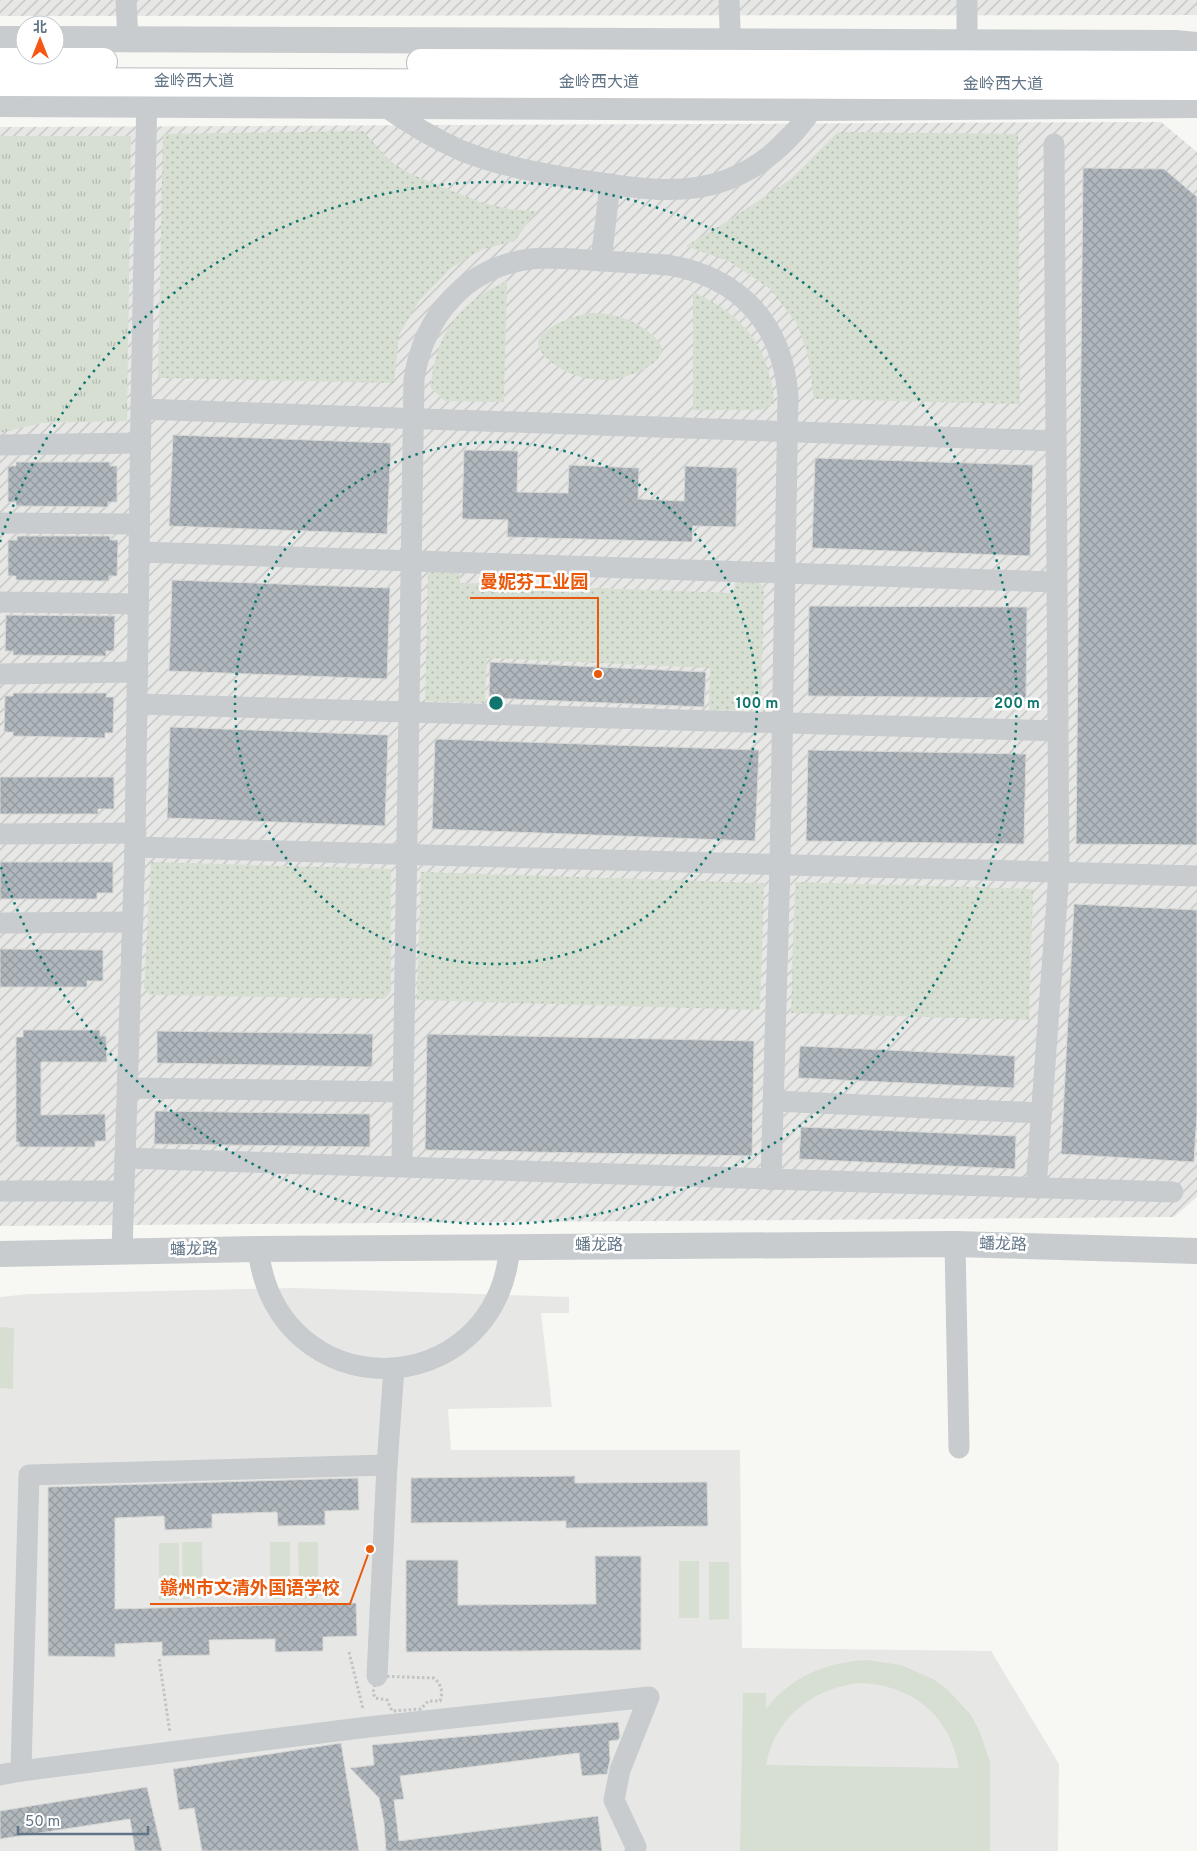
<svg xmlns="http://www.w3.org/2000/svg" width="1197" height="1851" font-family="Overpass,'Noto Sans SC',sans-serif">
<style>
.built{fill:#e7e8e6}
.industrial{fill:url(#industrial-furrows)}
.grass{fill:url(#grass-dots)}
.park{fill:url(#park-tufts)}
.pitch{fill:#d7dfd3;fill-rule:evenodd}
.building{fill:url(#building-cross-hatch);stroke:#d8d8d5}
.lines{fill:none;stroke-linecap:round;stroke-linejoin:round}
.primary-casing{stroke:#b9bdc1;stroke-width:30}
.path{stroke:#c1c3c5;stroke-width:3;stroke-dasharray:2.5 2.5;stroke-linecap:butt}
.minor{stroke:#c8cccf;stroke-width:21}
.tertiary{stroke:#c8cccf;stroke-width:26}
.primary{stroke:#fff;stroke-width:28}
.ring{fill:none;stroke:#0f766e;stroke-width:2.5;stroke-dasharray:2.5 5}
.labels{text-anchor:middle;dominant-baseline:central;stroke-width:5;stroke-linejoin:round;paint-order:stroke}
.street-label{font-size:16px;fill:#627587;stroke:#fff}
.centre{fill:#0f766e;stroke:#fff;stroke-width:2.5}
.ring-label{font-size:15px;text-anchor:middle;font-weight:bold;fill:#0f766e;stroke:#fff;stroke-width:5;stroke-linejoin:round;paint-order:stroke}
.leader{fill:none;stroke:#e8590c;stroke-width:2}
.callout-dot{fill:#e8590c;stroke:#fff;stroke-width:2}
.callout-label{font-size:18px;text-anchor:middle;font-weight:bold;fill:#e8590c;stroke:#fff;stroke-width:5;stroke-linejoin:round;paint-order:stroke}
</style>
<defs>
<pattern id="industrial-furrows" width="10" height="10" patternUnits="userSpaceOnUse" patternTransform="scale(1.25)"><rect width="10" height="10" fill="#e7e8e6"/><path d="M-1 1l2-2M0 10L10 0M9 11l2-2" fill="none" stroke="#bfc1c0"/></pattern>
<pattern id="grass-dots" width="8" height="8" patternUnits="userSpaceOnUse" patternTransform="scale(1.25)"><rect width="8" height="8" fill="#d7dfd3"/><path d="M2 2h.1M6 6h.1" fill="none" stroke="#b2b9b1" stroke-width="1.8" stroke-linecap="round"/></pattern>
<pattern id="park-tufts" width="24" height="20" patternUnits="userSpaceOnUse" patternTransform="scale(1.25)"><rect width="24" height="20" fill="#d7dfd3"/><path d="M3 7l-1-3M5 7V3M7 7l1-3M15 17l-1-3M17 17v-4M19 17l1-3" fill="none" stroke="#b2b9b1"/></pattern>
<pattern id="building-cross-hatch" width="8" height="8" patternUnits="userSpaceOnUse" patternTransform="scale(1.25)"><rect width="8" height="8" fill="#b0b8bd"/><path d="M0 0l8 8M0 8l8-8" fill="none" stroke="#939a9f"/></pattern>
</defs>
<rect width="100%" height="100%" fill="#f7f7f3"/>
<path class="built" d="M294 1288 569 1297V1313H541L552 1407 448 1409 451 1450H740L742 1648 991 1651 1059 1764 1058 1851H0V1297L29 1294Z"/>
<g class="industrial">
<path d="M0 0H1197V15L0 16Z"/>
<path d="M1161 122 1197 152V1197L1174 1217 0 1226V127Z"/>
</g>
<g class="grass">
<path d="M363 131 391 162 411 174 480 202 509 209 536 211 515 241 483 249 451 268 419 301 399 335 394 383 158 378 163 134Z"/>
<path d="M838 132 1018 134 1020 404 814 399 808 355 796 322 769 288 730 262 686 246 734 217 791 179Z"/>
<path d="M507 281 504 402 445 401 431 388C434 335 459 302 507 281Z"/>
<path d="M693 292C744 315 770 347 774 404L761 410H693Z"/>
<path d="M589 313C612 313 632 318 650 333 654 336 661 342 662 348 664 366 623 379 610 380 588 381 565 375 549 360 543 355 538 350 538 341 548 324 571 317 589 313Z"/>
<path d="M428 568 460 569V583L734 593 735 580 759 581 764 589 761 703 755 711 709 710 710 668 487 658 485 703 425 701Z"/>
<path d="M151 862 391 869V991L384 999 150 995 144 988Z"/>
<path d="M421 872 764 883 760 1010 417 1000Z"/>
<path d="M795 882 1033 889 1029 1020 791 1013Z"/>
</g>
<path class="park" d="M0 136H131L127 421 42 423 0 433Z"/>
<g class="pitch">
<path d="M0 1327 14 1328 13 1389 0 1388Z"/>
<path d="M182 1542H202L203 1599H183Z"/>
<rect x="270" y="1542" width="20" height="57"/>
<path d="M298 1542H318V1599H299Z"/>
<rect x="159" y="1543" width="20" height="57"/>
<rect x="679" y="1561" width="20" height="57"/>
<path d="M709 1562H729V1619L709 1620Z"/>
<path d="M867 1660 901 1665 933 1679 947 1689 971 1715 979 1730 990 1762V1851H740L743 1693H766V1709C791 1676 827 1662 867 1660ZM860 1683C912 1685 950 1715 959 1768L766 1765C775 1717 813 1688 860 1683Z"/>
</g>
<g class="building">
<path d="M1083 168 1164 169 1197 197V845L1076 844Z"/>
<path d="M173 435 391 443 387 534 169 526Z"/>
<path d="M464 450 518 451 517 492 568 493 569 465 639 468 638 499 684 501 685 466 737 468 736 527 693 526 692 542 507 537 508 520 462 519Z"/>
<path d="M815 458 1033 465 1030 556 812 548Z"/>
<path d="M16 462H110V466H117V502H108V507L16 506V502H8V466H16Z"/>
<path d="M17 536H110V540H118L117 576H109V581L16 580V576H8V540H17Z"/>
<path d="M172 580 390 588 387 679 169 671Z"/>
<path d="M809 606 1027 607 1026 698 808 696Z"/>
<path d="M6 615 115 616 114 651H106V656L13 655V651H5Z"/>
<path d="M490 662 706 672 704 707 489 698Z"/>
<path d="M13 693H107L106 697H114L113 733H105V738L13 736V732H4L5 696H13Z"/>
<path d="M170 727 388 735 385 826 167 818Z"/>
<path d="M435 739 759 750 755 841 432 829Z"/>
<path d="M808 750 1026 754 1024 844 806 841Z"/>
<path d="M0 777H114V809H98V814H0Z"/>
<path d="M0 862H113V893H97V899H0Z"/>
<path d="M1074 904 1197 910V1114L1194 1162 1061 1154Z"/>
<path d="M0 949 103 950V981H87V987H0Z"/>
<path d="M23 1030H100V1036H106L107 1062H41V1115L105 1114 106 1141H95V1147H19V1142H16V1037H23Z"/>
<path d="M157 1031 373 1034 372 1067 157 1063Z"/>
<path d="M427 1034 754 1041 752 1156 425 1150Z"/>
<path d="M800 1046 1015 1056 1014 1088 798 1078Z"/>
<path d="M155 1111 370 1114V1147L154 1144Z"/>
<path d="M801 1127 1016 1136 1015 1169 799 1159Z"/>
<path d="M575 1476V1483L707 1482 708 1526 566 1528V1521L411 1523V1478Z"/>
<path d="M358 1478 359 1510 325 1511V1525L278 1526 277 1512 212 1514V1528L165 1530 164 1516 115 1518V1609L356 1603 357 1636 323 1637V1651L275 1652V1639L209 1640 210 1655 162 1656V1642L115 1644V1657L48 1656V1487Z"/>
<path d="M595 1556H641V1650L406 1652V1560H458V1605L596 1604Z"/>
<path d="M618 1722 620 1737 618 1740 609 1741 610 1760 607 1774 582 1776 579 1753 400 1776 404 1799 394 1800 399 1841 598 1816 602 1851H386L384 1823 379 1798 350 1768 374 1765 372 1745Z"/>
<path d="M341 1743 359 1851H202L194 1808 179 1810 173 1769Z"/>
<path d="M147 1787 162 1851H135L130 1819 0 1839V1811Z"/>
</g>
<g class="lines">
<g class="primary-casing">
<g id="primary">
<path d="M0 62H103"/>
<path d="M421 63 1197 65"/>
<path d="M0 82 1197 86"/>
</g>
</g>
<g class="path">
<path d="M349 1652 363 1709"/>
<path d="M159 1659 170 1733"/>
<path d="M377 1676 434 1678C442 1685 443 1693 440 1701H428L421 1709 392 1711 387 1700 375 1698 373 1692Z"/>
</g>
<g class="minor">
<path d="M126 0 128 39"/>
<path d="M729 0 731 57"/>
<path d="M967 57V0"/>
<path d="M384 106C408 123 433 138 460 150 499 166 540 173 581 180 628 187 678 197 724 181 763 167 791 141 813 108"/>
<path d="M601 261 610 184"/>
<path d="M141 409 1056 441"/>
<path d="M0 445 140 443"/>
<path d="M0 523 139 524"/>
<path d="M139 552 1057 582"/>
<path d="M0 602 139 604"/>
<path d="M0 674 138 672"/>
<path d="M137 704 1058 731"/>
<path d="M0 834 136 833"/>
<path d="M135 847 1197 876"/>
<path d="M0 923 133 922"/>
<path d="M128 1088 403 1092"/>
<path d="M774 1101 1041 1113"/>
<path d="M125 1158C475 1167 824 1183 1173 1192"/>
<path d="M402 1165 414 379C424 316 465 268 530 259 549 257 569 259 588 260 615 262 641 263 668 265 739 277 782 323 788 395L780 865 771 1180"/>
<path d="M1036 1188 1059 872 1054 144"/>
<path d="M0 1191H124"/>
<path d="M955 1244 959 1448"/>
<path d="M258 1249C277 1410 495 1407 510 1247"/>
<path d="M122 1251 135 847 141 409 147 89"/>
<path d="M377 1676 387 1465 394 1368"/>
<path d="M21 1771 368 1727 649 1697 620 1770 614 1800 636 1847 635 1851"/>
<path d="M0 1775 21 1771 29 1475 387 1465"/>
</g>
<g class="tertiary">
<path d="M0 39H25"/>
<path d="M55 39 1175 43 1197 45"/>
<path d="M0 104 813 108 1197 105"/>
<path d="M0 1254 258 1249 955 1244 1197 1251"/>
</g>
<use href="#primary" class="primary"/>
</g>
<g class="ring">
<circle cx="496" cy="703" r="261"/>
<path d="M0 542A521 521 0 1 1 0 864"/>
</g>
<g class="labels">
<g class="street-label">
<text x="194" y="82">金岭西大道</text>
<text x="599" y="83">金岭西大道</text>
<text x="1003" y="85">金岭西大道</text>
<text transform="translate(1003 1245) rotate(2)">蟠龙路</text>
<text x="599" y="1246">蟠龙路</text>
<text transform="translate(194 1250) rotate(-1)">蟠龙路</text>
</g>
</g>
<circle cx="496" cy="703" r="8" class="centre"/>
<g class="ring-label">
<text x="757" y="708">100 m</text>
<text x="1017" y="708">200 m</text>
</g>
<path class="leader" d="M598 674L598 598H470M370 1549L350 1604H150"/>
<g class="callout-dot">
<circle cx="598" cy="674" r="5"/>
<circle cx="370" cy="1549" r="5"/>
</g>
<g class="callout-label">
<text x="534" y="588">曼妮芬工业园</text>
<text x="250" y="1594">赣州市文清外国语学校</text>
</g>
<g transform="translate(40 40)"><circle r="24" fill="#ffffff" stroke="#c0c8cf"/>
<path d="M0-4L9 19L0 12L-9 19Z" fill="#f55615"/>
<text y="-8" font-size="14" font-weight="bold" text-anchor="middle" fill="#627587">北</text>
</g>
<path d="M18 1826v8h130v-8" fill="none" stroke="#627587" stroke-width="2.5"/>
<text x="25" y="1826" font-size="15" fill="#627587" stroke="#ffffff" stroke-width="4" paint-order="stroke">50 m</text>
</svg>
